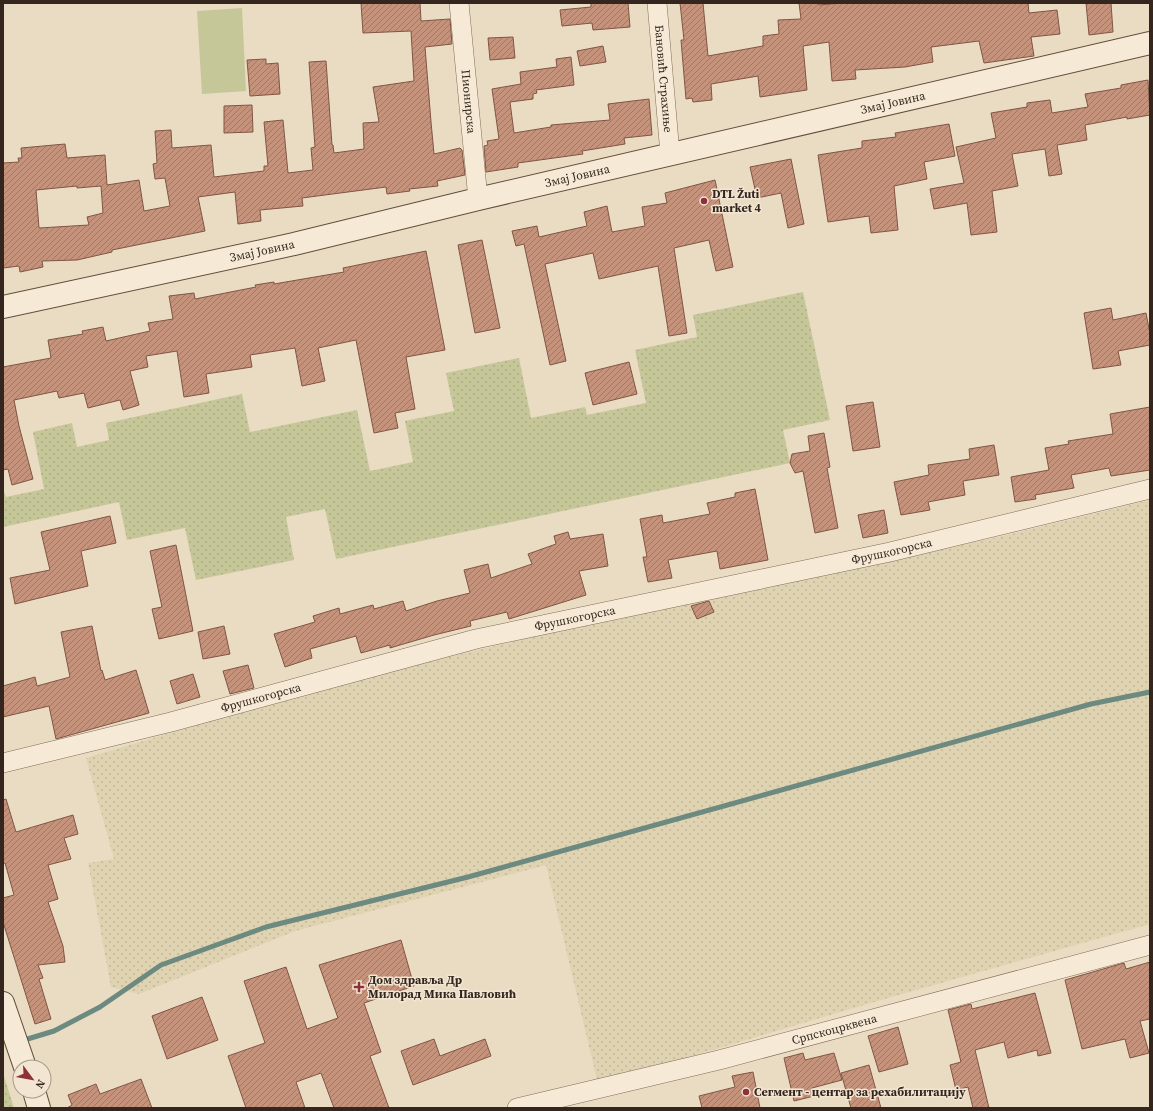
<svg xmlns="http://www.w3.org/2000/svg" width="1153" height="1111" font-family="'Source Serif 4',serif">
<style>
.farmland{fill:url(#farmland-dots)}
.grass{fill:#c6c798}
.garden{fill:url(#garden-dots)}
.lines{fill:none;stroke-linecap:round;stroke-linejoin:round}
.stream{stroke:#6d8a80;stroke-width:5}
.building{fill:url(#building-hatch);stroke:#805543;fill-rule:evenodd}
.street-casing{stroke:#836c5b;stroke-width:20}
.secondary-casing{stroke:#644e3e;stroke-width:24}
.street{stroke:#f6e9d5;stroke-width:19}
.secondary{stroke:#f6e9d5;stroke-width:22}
.poi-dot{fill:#8d303a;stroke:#f2e6d2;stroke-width:1.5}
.labels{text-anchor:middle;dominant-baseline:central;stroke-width:3;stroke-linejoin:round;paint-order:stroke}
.street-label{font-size:12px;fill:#34261e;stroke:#f2e6d2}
.poi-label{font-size:12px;font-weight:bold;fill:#34261e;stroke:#f2e6d2;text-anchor:start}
</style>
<defs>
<pattern id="farmland-dots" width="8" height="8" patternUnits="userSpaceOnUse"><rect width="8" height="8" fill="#dfd3b1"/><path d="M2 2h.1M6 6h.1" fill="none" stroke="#c0b598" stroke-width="1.8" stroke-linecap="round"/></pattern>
<pattern id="garden-dots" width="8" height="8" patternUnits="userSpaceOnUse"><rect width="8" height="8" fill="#c6c798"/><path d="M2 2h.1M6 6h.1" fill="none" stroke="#abab83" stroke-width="1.8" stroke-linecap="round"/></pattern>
<pattern id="building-hatch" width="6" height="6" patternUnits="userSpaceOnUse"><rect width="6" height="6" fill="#c5937c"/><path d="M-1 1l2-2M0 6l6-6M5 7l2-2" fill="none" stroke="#a17865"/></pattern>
</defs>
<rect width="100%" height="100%" fill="#eadbc3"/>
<path class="farmland" d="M1150 500V924L881 1000 598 1084 546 865 295 931 139 994 111 987 88 863 114 859 86 758 325 687 688 599 869 566 1003 536Z"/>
<path class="grass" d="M242 8 246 91 202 94 197 11Z"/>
<g class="garden">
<path d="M803 292 830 420 783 430 790 463 336 559 325 509 286 517 294 560 196 580 185 528 127 540 119 502 3 527V488L6 497 44 489 33 432 72 423 77 447 109 440 106 423 242 394 250 432 357 410 370 471 413 462 405 421 454 411 446 373 519 358 531 418 585 407 587 415 646 403 635 350 697 337 693 315Z"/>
<path d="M3 1073 14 1108H3Z"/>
</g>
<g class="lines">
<path class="stream" d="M21 1041 54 1031 100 1007 161 965 266 927 468 877 1091 704 1150 692"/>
</g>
<g class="building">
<path d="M361 3H420L421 21 450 19 452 44 425 47 431 122 434 154 460 148 462 150 465 175 437 181 438 186 409 189 410 191 387 194 386 187 302 198 303 206 260 210 261 221 238 224 235 192 198 197 205 231 112 250V252L77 260 42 261 43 267 20 272 19 266 3 268V163L19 162 18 158H22L21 148 65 144 67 158 105 155 107 185 139 180 144 211 170 206 165 178 155 179 153 164 157 163 155 131 171 130 172 148 211 145 214 177 264 171V166H268L264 122 283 120 288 173 313 170 311 148 315 147 309 62 326 61 332 145H333L334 153 364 149 363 123 379 122 373 87 414 81 411 31 363 33ZM77 186V188L101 186 103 213 87 217 89 225 39 228 36 190Z"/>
<path d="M591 3H628L630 27 593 30 592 23 562 26 560 10 591 7Z"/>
<path d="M680 3H703L708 56 763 46V36L779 34 778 20 801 19 799 3H818L819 5 841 3H1028L1029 13 1057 10 1060 34 1031 37 1034 56 984 63 979 41 931 47 933 62 905 67 855 70 856 79 832 81 829 42 803 46 807 90 760 97 758 76 711 84 712 100 693 102 692 98 686 99 681 40H684Z"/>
<path d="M1086 3H1111L1113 32 1089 35Z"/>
<path d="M513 37 515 58 490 60 488 38Z"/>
<path d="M603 46 606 62 580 66 577 51Z"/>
<path d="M571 57 574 85 536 90 537 93 533 94V99L510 102 514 133 551 127V125L610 120 608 104 649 99 652 135 624 138 625 144 582 151 583 154 518 163V167L486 172 484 146 488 145 487 141 499 139 492 89 521 84 520 72 557 67 556 59Z"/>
<path d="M266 59V64L278 63 280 94 250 96 247 60Z"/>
<path d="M1148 80 1150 115 1127 119V117L1085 125 1087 140 1057 145 1062 174 1049 176 1045 149 1012 154 1018 186 992 191 997 232 971 235 967 203 934 209 930 189 964 183 956 147 996 138 991 113 1027 107V103L1050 100 1052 113 1088 107 1085 94 1121 88V85Z"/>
<path d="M252 105 253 132 224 133V106Z"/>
<path d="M949 124 955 156 924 162 927 179 894 186 898 230 871 233 869 216 828 222 818 155 862 148V141L896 137 895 133Z"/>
<path d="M791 159 804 224 788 228 781 193 757 198 750 167Z"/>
<path d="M715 180 733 267 716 271 709 240 674 248 687 333 669 336 658 266 599 279 593 253 545 264 566 361 550 365 524 244 516 246 512 231 537 226 539 237 587 226 584 212 607 206 612 232 645 226 642 207 667 203 665 193Z"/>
<path d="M482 240 500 328 475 333 458 245Z"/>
<path d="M426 251 445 350 406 357 415 409 395 413 398 428 374 433 356 340 318 348 325 381 302 386 295 348 250 355 252 367 206 374 209 393 184 397 177 351 146 356 148 367 130 371 139 405 123 410 120 400 88 408 84 393 59 398 57 391 14 400 19 426 33 479 12 485 8 469 3 470V367L51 358 48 340 83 334 82 331 103 327 106 341 150 331 148 323 173 319 169 296 194 293 195 299 256 287 255 285 274 282V284L344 272 343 268Z"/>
<path d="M1111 308 1113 320 1146 313 1150 334V345L1118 351 1121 365 1093 369 1084 313Z"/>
<path d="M629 362 637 394 593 405 585 373Z"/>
<path d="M873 402 880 447 853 451 846 406Z"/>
<path d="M1150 407V470L1111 476 1109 468 1071 475 1074 488 1035 495 1036 499 1015 502 1011 477 1049 470 1045 448 1069 444 1068 441 1113 434 1110 414Z"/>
<path d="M824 433 830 467 827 468 838 528 815 533 803 471 795 473 790 463 792 454 810 451 808 436Z"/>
<path d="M994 445 999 475 963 481 965 495 928 502 930 510 901 515 894 482 929 475 928 465 970 459 969 449Z"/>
<path d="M755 489 768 560 720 569 717 551 668 560 672 578 648 582 643 557H647L640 519 662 515 663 523 710 514 707 503 735 497V493Z"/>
<path d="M884 510 888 533 863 538 858 515Z"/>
<path d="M110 516 116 543 81 551 88 586 15 604 10 578 50 570 41 532Z"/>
<path d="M568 532 570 539 603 534 608 566 579 571 586 595 509 619 507 612 470 621 471 626 434 635 390 648V645L361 653 356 636 310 649 312 658 285 667 274 634 315 622 313 616 339 608 340 614 373 605 374 609 403 601 406 611 437 601 470 593 464 570 488 564 491 578 532 564 528 554 556 544 554 536Z"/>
<path d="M176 545 193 631 159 639 152 609 162 607 150 551Z"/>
<path d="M709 601 714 612 697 619 691 606Z"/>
<path d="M92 626 101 671 102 670 105 680 136 670 149 713 56 739 49 706 3 717V686L35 677 37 686 70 677 61 632Z"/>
<path d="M224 626 230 654 203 659 198 632Z"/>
<path d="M248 665 254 688 230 694 223 671Z"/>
<path d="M193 674 200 697 177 704 170 681Z"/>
<path d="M6 799 16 832 73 815 78 834 64 838 71 859 48 865 58 899 48 902 63 946 65 962 38 965 43 978 39 979 51 1019 35 1024 3 922V898L14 895 5 863 3 864V800Z"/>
<path d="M401 940 414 986 364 1003 381 1052 370 1056 389 1108H334L321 1073 296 1082 305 1108H246L228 1056 265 1043 244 981 286 967 307 1029 338 1018 319 965Z"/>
<path d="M1150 962V1019L1140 1021 1149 1053 1130 1058 1125 1039 1082 1049 1065 980 1124 963 1126 969Z"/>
<path d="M1035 993 1051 1053 1038 1056 1037 1050 1008 1058 1004 1042 975 1050 989 1108H973L968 1087 956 1090 950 1065 961 1062 948 1010 971 1004 972 1009Z"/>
<path d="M202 997 218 1040 167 1059 152 1016Z"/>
<path d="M898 1027 908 1064 879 1072 868 1036Z"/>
<path d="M434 1039 440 1056 485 1039 491 1056 413 1085 401 1051Z"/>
<path d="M803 1053 805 1060 834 1053 842 1080 812 1088 814 1096 794 1101 784 1058Z"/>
<path d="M869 1065 881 1108H851L841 1073Z"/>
<path d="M753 1072 760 1108H702L699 1096 735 1087 732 1076Z"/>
<path d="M141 1079 152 1108H67L72 1105 68 1095 96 1084 100 1094Z"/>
</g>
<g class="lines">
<g class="street-casing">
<g id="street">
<path id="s1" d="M459 3 478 199"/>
<path id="s2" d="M657 3 670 154"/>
<path id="s3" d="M3 763 171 722 476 639 890 552 1150 489"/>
<path id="s4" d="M517 1108 719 1060 1150 945"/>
</g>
</g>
<g class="secondary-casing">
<g id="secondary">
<path id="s5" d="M3 307 294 244 478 199 1150 43"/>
<path d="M3 1003 25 1067"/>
<path d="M34 1091 39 1108"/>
</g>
</g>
<use href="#street" class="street"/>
<use href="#secondary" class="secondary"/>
</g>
<g class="poi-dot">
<circle cx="704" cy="201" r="4"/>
<path d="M357 981h4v4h4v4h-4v4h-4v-4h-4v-4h4z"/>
<circle cx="746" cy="1092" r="4"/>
</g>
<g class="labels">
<g class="street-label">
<text stroke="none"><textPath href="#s2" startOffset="76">Бановић Страхиње</textPath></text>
<text stroke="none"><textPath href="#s1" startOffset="99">Пионирска</textPath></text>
<text stroke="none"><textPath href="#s5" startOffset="913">Змај Јовина</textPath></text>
<text stroke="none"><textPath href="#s5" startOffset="589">Змај Јовина</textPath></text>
<text stroke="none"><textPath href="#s5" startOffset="265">Змај Јовина</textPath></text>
<text stroke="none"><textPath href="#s3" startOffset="914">Фрушкогорска</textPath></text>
<text stroke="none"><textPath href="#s3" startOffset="590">Фрушкогорска</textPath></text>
<text stroke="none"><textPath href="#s3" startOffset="266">Фрушкогорска</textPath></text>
<text stroke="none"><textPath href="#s4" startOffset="327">Српскоцрквена</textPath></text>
</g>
<g class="poi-label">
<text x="712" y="194">DTL Žuti<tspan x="712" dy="14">market 4</tspan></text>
<text x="368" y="980">Дом здравља Др<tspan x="368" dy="14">Милорад Мика Павловић</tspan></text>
<text x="754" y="1092">Сегмент - центар за рехабилитацију</text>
</g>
</g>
<rect width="1153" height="1111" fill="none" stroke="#34261e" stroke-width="8"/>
<g transform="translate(32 1079) rotate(122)"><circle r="19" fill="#f2e6d2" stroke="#a6998a"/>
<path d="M0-3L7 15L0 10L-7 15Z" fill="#8d303a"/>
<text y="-6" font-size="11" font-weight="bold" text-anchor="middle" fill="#34261e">N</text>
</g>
</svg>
